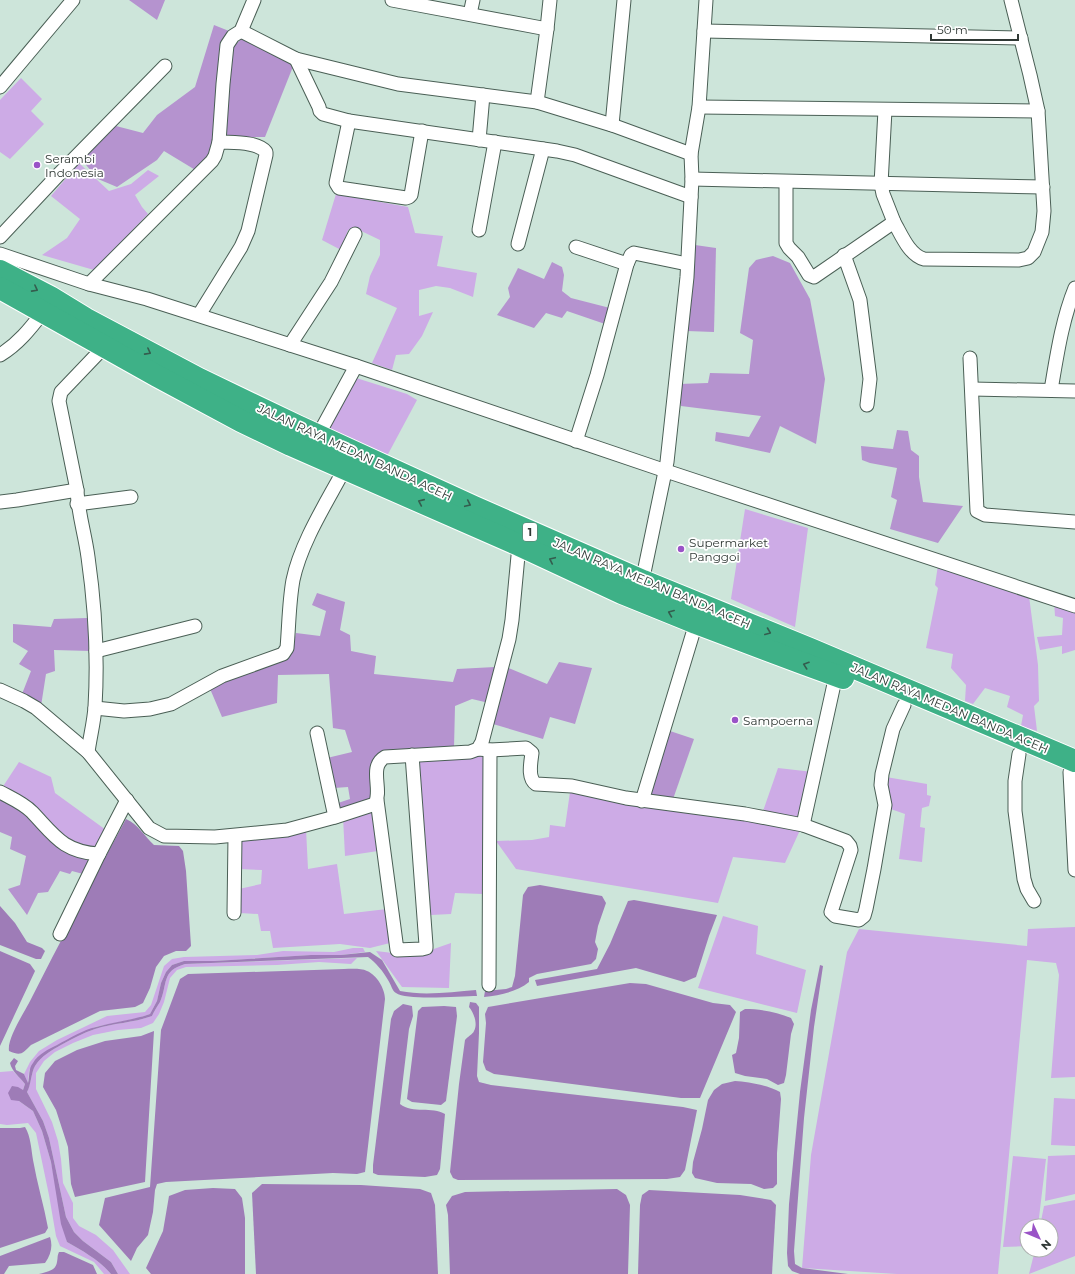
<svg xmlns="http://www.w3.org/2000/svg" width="1075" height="1274" font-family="Montserrat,sans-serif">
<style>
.green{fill:#cdabe6}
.forest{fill:#b593cf}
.water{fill:#9e7cb7}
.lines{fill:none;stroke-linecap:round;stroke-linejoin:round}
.street-casing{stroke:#4a5f55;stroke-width:15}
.highway-casing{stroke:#fff;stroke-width:24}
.street{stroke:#fff;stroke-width:13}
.highway{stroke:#3eb187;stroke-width:22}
.oneway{stroke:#345d4e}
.poi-dot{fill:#9a53c7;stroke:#fff;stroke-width:1.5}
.labels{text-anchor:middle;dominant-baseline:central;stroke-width:3.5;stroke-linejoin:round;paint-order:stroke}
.shield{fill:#fff;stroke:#6e7472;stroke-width:1}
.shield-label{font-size:11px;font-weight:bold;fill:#303935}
.poi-label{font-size:12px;fill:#303935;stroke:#fff;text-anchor:start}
.street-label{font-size:12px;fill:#303935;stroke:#fff}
</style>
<rect width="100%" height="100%" fill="#cde5da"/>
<g class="green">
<path d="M21 78 42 99 31 111 44 124 10 159 0 152V100Z"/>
<path d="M79 163 109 191 131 184 148 170 159 176 135 195 142 207 148 214 94 270 42 255 67 238 80 219 51 196Z"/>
<path d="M336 194 408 207 415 233 443 236 437 266 477 273 473 297 450 288 436 286 419 290V316L433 312 422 336 409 354 396 355 392 370 372 363 397 308 366 294 370 276 380 255V240L357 229 348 230 341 250 322 240Z"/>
<path d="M353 377 407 394 417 400 387 456 325 428Z"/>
<path d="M745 509 808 528 795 627 731 599Z"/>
<path d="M938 565 1029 596 1038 665 1039 701 1034 706 1037 731 1021 726 1023 715 1007 707 1010 696 985 688 973 704 965 701 966 685 951 668 953 654 926 648 938 588 935 585Z"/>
<path d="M1054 601 1075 608V650L1062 654V646L1040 650 1037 637 1062 635 1063 618 1055 616Z"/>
<path d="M484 755 483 894 455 893 451 914 431 915 417 758Z"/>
<path d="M19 762 51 777 55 793 106 830 97 851 80 847 60 835 2 788Z"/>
<path d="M778 768 813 772 801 822 762 814Z"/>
<path d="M886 777 927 784V795L931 796 929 806 922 808 920 827 925 828 922 862 899 859 905 814 888 808Z"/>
<path d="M570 792 801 828 785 863 733 857 718 903 516 869 496 841 532 840 549 837 550 825 565 827Z"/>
<path d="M374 810 378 851 345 856 343 817Z"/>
<path d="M306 829 308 869 337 864 344 914 387 909 390 943 370 948 340 944 273 948 270 931H261L258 914 240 913 239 889 261 884 262 870 239 869V839Z"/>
<path d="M723 916 758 926 756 954 806 970 797 1013 698 988Z"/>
<path d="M1075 927V1077L1051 1078 1059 975 1056 963 1027 960 998 1274H897L802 1268 811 1155 847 952 859 929 1027 946 1028 929Z"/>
<path d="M451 943 449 988 402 987 376 951 401 954 428 951Z"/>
<path d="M353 948H363L365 952 341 955H311L214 961H184L172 965 166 972 161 983 157 1001 150 1014 138 1018 95 1027 53 1047 29 1070 28 1084 24 1074 30 1062 39 1051 57 1040 107 1016 145 1012 151 1005 164 966 172 959 184 957 257 955 283 951 334 952Z"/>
<path d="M357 958 351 964 319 962 277 965 186 967 177 970 170 978 164 1002 159 1014 153 1023 141 1028 118 1030 93 1035 73 1043 55 1052 44 1061 36 1073V1089L52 1122 58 1141 61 1159 63 1183 73 1203V1218L79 1226 96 1235 113 1250 130 1274H118L111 1262 83 1241 74 1232 66 1217 49 1138 43 1121 27 1092C31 1084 31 1073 35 1066 41 1056 52 1050 61 1045 72 1039 83 1033 95 1029 113 1023 133 1023 152 1016 154 1011 157 1007 160 1002 168 984 161 971 185 964Z"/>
<path d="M13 1071 20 1078 25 1084 19 1101 33 1111 42 1131 51 1162 67 1242C83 1251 99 1260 111 1274H104L94 1262 60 1246 56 1236 49 1195 36 1133 28 1123 7 1125 0 1124V1072Z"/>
<path d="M1054 1098 1075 1099V1146L1051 1145Z"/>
<path d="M1075 1155V1194L1045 1201 1048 1156Z"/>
<path d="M1013 1156 1046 1159 1038 1226H1027V1246L1003 1247Z"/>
<path d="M1075 1200V1256L1029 1274 1035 1250H1051V1226H1040L1044 1206Z"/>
</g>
<g class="forest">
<path d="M129 0H165L157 20Z"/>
<path d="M214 25 229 31 212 155 197 171 164 151 157 160 117 187 98 179 81 159 116 126 143 133 157 115 195 87Z"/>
<path d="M242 38 296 59 265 137H225L233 47Z"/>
<path d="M695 245 716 248 714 332 687 331Z"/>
<path d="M773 256 790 263 810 299 825 379 816 444 780 426 770 453 715 441 716 432 749 437 761 416 681 406 679 384 708 383 710 373 749 374 753 340 740 333 749 268 756 260Z"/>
<path d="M552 262 562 267 564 275 562 291 571 298 610 308 605 324 567 311 562 318 546 313 534 328 497 315 510 297 508 288 518 268 544 279Z"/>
<path d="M897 430 908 431 911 450 919 456V477L923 502 963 506 938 543 890 529 897 500 891 497 897 468 870 463 862 460 861 446 893 449Z"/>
<path d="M317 593 345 602 340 630 350 635 351 651 376 656 374 674 453 682 457 669 495 667 489 703 472 699 455 706 454 748 375 759 373 800 340 813 338 803 350 799 348 787 334 788 327 758 352 752 345 730 333 728 329 674 278 675 277 703 222 717 208 684 291 655 296 633 320 636 326 611 312 605Z"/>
<path d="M87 618 91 651 54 650 55 671 46 674 41 706 22 694 31 671 19 664 28 651 13 642V624L51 627 54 619Z"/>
<path d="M559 662 592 668 575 724 550 717 543 739 493 724 506 667 547 684Z"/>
<path d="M667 730 694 739 672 802 647 795Z"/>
<path d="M0 796 89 859 83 874 72 871 70 874 60 871 48 892 38 893 27 915 8 889 20 885 26 856 10 849 12 837 0 832Z"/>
</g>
<g class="water">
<path d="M126 819C138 824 145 837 154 845L179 846 183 851 186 871 191 946 186 951H176L164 956 156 967 150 988 143 1003 135 1007 100 1011 31 1045C22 1054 21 1056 9 1051 7 1039 23 1014 29 1003 60 941 93 880 126 819Z"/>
<path d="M540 885 602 896 606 903 598 926 595 942 598 949 596 959 591 964 537 974 529 978V982C517 992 500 995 484 997L485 991 506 989 512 987 515 976 523 895 528 887Z"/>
<path d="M634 900 717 915 709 936 696 977 684 982 636 968 537 986 535 980 597 969 610 944 628 901Z"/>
<path d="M0 906 15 923 27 942 42 948 45 951 41 959H36L0 945Z"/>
<path d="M0 951 30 964 35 971 0 1046Z"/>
<path d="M370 952 382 960 400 991C424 996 452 992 476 990L477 996C462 996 407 1001 396 993 392 991 391 984 388 980 383 971 376 963 368 957L185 964C161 971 168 984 160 1002 157 1007 154 1011 152 1016 133 1023 113 1023 95 1029 83 1033 72 1039 61 1045 52 1050 41 1056 35 1066 31 1073 31 1085 27 1092L43 1121 49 1138 66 1217 74 1232 83 1241 111 1262 118 1274H111C99 1260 83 1251 67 1242L61 1224 51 1162 42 1131 33 1111 19 1101 11 1100 8 1093 12 1086 18 1087 23 1090 25 1084C20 1077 12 1072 10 1063L14 1058 18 1061 15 1066 16 1070 24 1074 28 1083C30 1076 28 1069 33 1063 38 1054 49 1049 57 1045 70 1038 83 1030 96 1027 114 1022 133 1020 150 1014L157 1001 161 983 166 972 172 965 184 961H214L311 955H341Z"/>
<path d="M820 965 823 966 814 1027 804 1118 794 1251 795 1264 802 1268 848 1274H800L792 1271 788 1266 787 1253 789 1204 800 1092 811 1010Z"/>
<path d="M344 969C351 969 361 968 367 971 377 975 385 989 385 999L365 1172 357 1174 333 1173 166 1182 157 1184 155 1190 153 1212 148 1235 137 1248 131 1261 99 1225 105 1198 150 1187 161 1030 180 979 188 974Z"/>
<path d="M630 983 646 984 713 1003 730 1005 736 1012 700 1098H681L494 1074 486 1070 483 1062 486 1023 485 1014 488 1007Z"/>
<path d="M470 1002 476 1003 479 1007V1033L477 1076 479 1082 491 1085 683 1107 697 1110 685 1170 680 1177 667 1179 458 1180 453 1178 450 1172 459 1084 465 1040C467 1037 473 1034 474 1031 478 1024 474 1013 469 1007Z"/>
<path d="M403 1004 412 1006 413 1016 409 1029 400 1104C413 1114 432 1106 445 1114L440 1169 437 1175 425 1177 378 1175 373 1173V1165L391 1019 394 1011Z"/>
<path d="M444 1006 456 1007 457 1016 446 1101 441 1105 412 1102 407 1099 418 1011 422 1007Z"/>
<path d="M745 1009C760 1009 777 1012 791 1018L794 1024 791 1034 786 1075 784 1083 778 1085 767 1079 745 1076 735 1073 732 1055 736 1053 739 1038 740 1012Z"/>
<path d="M154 1031 145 1182 75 1197 71 1184 68 1147 56 1110 43 1087 45 1073 55 1061 77 1050 105 1041 141 1036Z"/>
<path d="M735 1081C748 1082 768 1085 780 1092L781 1099 777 1153V1184L773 1188 764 1189 751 1184 717 1183 695 1178 692 1173 693 1162 702 1129 708 1100 714 1090 722 1084Z"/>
<path d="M25 1127C31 1137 31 1149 33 1160 37 1183 44 1206 48 1228L45 1233 0 1248V1128H20Z"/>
<path d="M262 1184 361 1185 420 1189 431 1193 435 1205 438 1274H256L252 1193Z"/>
<path d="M213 1188 235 1189 242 1198 245 1218V1274H151L146 1268 163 1231 169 1196 185 1190Z"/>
<path d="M617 1189 626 1195 630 1205 628 1274H450L448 1215 446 1205 452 1196 465 1192Z"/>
<path d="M649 1190 740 1195 771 1200 776 1205 772 1274H638L640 1205 642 1195Z"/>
<path d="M50 1237C53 1246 51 1255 45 1263L9 1266 4 1274H0V1256Z"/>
<path d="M59 1252H64L93 1265 97 1274H39C46 1272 56 1271 57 1262 58 1258 57 1256 59 1252Z"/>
</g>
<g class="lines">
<g class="street-casing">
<g id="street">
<path d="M392 0 547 29"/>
<path d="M470 14 473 0"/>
<path d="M241 31 296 59 398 84 537 102 612 125 691 154"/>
<path d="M704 31 1021 38"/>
<path d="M296 59 319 107 320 111 323 114 349 121 557 151 575 155 691 197"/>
<path d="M0 87 73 0"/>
<path d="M537 102 547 29 550 0"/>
<path d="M699 107 1038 111"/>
<path d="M885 110 881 184 883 194 894 222"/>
<path d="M349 121 336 183 339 188 406 198 409 197 411 195 422 131"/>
<path d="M612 125 624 0"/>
<path d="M479 140 483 95"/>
<path d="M692 179 1043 187"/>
<path d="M786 182V243L789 248 798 257 809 275 814 277 894 222C901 234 909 255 924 259L1019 260 1028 258 1034 252 1042 232 1044 211 1038 111 1030 75 1011 0"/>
<path d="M479 230 495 142"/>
<path d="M0 237 60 173 165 66"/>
<path d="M518 244 543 149"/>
<path d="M576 247 627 264"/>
<path d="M0 254 89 284 147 299 356 366 666 471 1075 606"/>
<path d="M844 255 860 300 870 379 867 405"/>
<path d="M89 284 212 161 215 156 219 142 223 84 227 45 233 36 241 31 254 0"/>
<path d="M199 315 241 247 248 231 266 155V152C257 141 232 143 219 142"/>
<path d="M290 345 331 282 355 234"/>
<path d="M0 355C18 344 30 329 43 312"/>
<path d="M970 358 977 511 985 515 1075 522"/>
<path d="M972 389 1075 391"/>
<path d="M1051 390C1057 355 1062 320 1075 288"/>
<path d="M315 441 356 366"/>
<path d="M576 441 597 375 627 264 631 255 634 253 687 264"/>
<path d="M0 502 17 500 77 490"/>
<path d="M77 504 131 497"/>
<path d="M641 587 667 462 687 277 692 179 691 154 699 107 706 0"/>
<path d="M96 651 195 626"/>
<path d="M0 690 24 701 36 708 88 752 149 828 164 836 215 837 287 830 335 817 375 804C383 789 368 767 385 757L470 752 478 749 482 742 509 639 512 620 519 545"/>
<path d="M95 708 124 711 150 709 171 704 222 676 283 654 287 648C289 625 289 602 293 580 301 542 327 502 345 468"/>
<path d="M317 733 335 817"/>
<path d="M478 749 490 750 526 748 532 753C531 762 527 778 536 784L572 786 626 798 745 814 803 825 846 841 850 846 851 850 831 912 835 916 859 920 864 916 866 909 874 869 885 805 881 785 882 774 893 729 904 705"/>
<path d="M88 752C90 737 94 722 95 707 98 657 95 606 88 557 85 534 78 513 77 490L59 401 61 392 104 347"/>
<path d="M1019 754 1015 781V811L1024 879 1027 889 1034 901"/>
<path d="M1070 772 1075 870"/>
<path d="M0 792C11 798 23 803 32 812 54 835 63 852 99 854L127 800"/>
<path d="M377 800 397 950 422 949 426 948V945L412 755"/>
<path d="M642 801 696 623"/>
<path d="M803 825 836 675"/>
<path d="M234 913 235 836"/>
<path d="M60 934 99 854"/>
<path d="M489 985 490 750"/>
</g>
</g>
<g class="highway-casing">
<g id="highway">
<path d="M0 271 50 297 86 319 199 379 297 426 474 507 643 581 810 649 1075 761"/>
<path d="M0 288 157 376 241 421 291 445 519 545 622 593 696 623 802 663 843 678"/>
</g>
</g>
<use href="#street" class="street"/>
<use href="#highway" class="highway"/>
</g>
<defs><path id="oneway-chevron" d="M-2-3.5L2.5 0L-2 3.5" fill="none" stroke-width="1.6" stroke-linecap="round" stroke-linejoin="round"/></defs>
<g class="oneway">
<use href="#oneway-chevron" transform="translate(35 289) rotate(28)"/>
<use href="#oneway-chevron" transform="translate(148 352) rotate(28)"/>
<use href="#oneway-chevron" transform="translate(421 502) rotate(-156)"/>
<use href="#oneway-chevron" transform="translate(468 504) rotate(25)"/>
<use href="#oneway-chevron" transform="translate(552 560) rotate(-155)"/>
<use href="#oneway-chevron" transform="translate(671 613) rotate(-158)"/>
<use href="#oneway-chevron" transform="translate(768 632) rotate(22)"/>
<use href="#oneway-chevron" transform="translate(806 665) rotate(-161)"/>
</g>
<g class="poi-dot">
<circle cx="37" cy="165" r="4"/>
<circle cx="681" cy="549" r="4"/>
<circle cx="735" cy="720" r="4"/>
</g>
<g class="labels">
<rect class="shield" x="523" y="523" width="14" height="18" rx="3"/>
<g class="shield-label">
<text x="530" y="532">1</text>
</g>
<g class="poi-label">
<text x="45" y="158">Serambi<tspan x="45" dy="14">Indonesia</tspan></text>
<text x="689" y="542">Supermarket<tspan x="689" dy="14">Panggoi</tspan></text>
<text x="743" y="720">Sampoerna</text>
</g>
<g class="street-label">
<text transform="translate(355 452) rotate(25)">JALAN RAYA MEDAN BANDA ACEH</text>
<text transform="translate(652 583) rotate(23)">JALAN RAYA MEDAN BANDA ACEH</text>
<text transform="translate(950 708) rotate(23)">JALAN RAYA MEDAN BANDA ACEH</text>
</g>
</g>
<g transform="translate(1039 1238) rotate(134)"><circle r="19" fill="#ffffff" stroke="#acb0ae"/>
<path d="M0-3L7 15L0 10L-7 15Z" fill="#9a53c7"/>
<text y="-6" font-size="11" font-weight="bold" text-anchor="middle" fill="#303935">N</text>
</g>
<path d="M931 34v6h87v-6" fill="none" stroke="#303935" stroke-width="2"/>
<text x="937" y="34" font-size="12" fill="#303935" stroke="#ffffff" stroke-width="3" paint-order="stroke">50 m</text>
</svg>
